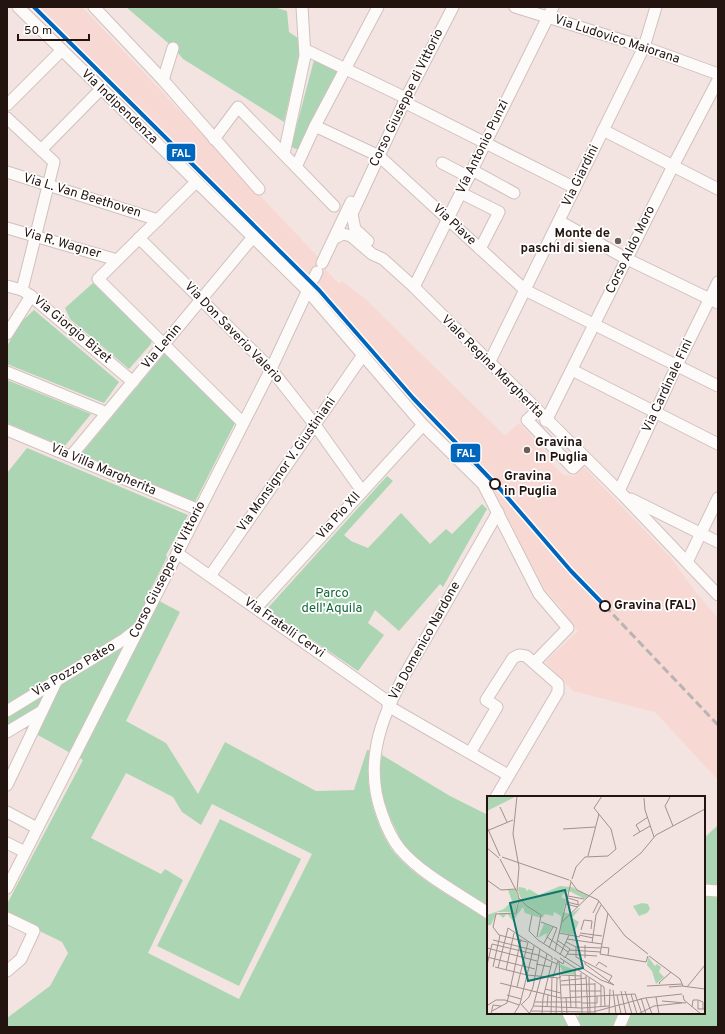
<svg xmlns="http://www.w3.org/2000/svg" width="725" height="1034" font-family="Overpass,sans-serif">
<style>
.built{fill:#f7d8d2}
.green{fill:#acd6b3;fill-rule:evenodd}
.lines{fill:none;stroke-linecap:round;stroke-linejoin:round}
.minor-casing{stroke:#d0c1be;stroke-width:13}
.minor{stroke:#fdfbfa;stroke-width:11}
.rail{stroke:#b8b4b3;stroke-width:3;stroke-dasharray:8 4;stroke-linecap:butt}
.rail-1-casing{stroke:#fff;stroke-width:7}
.rail-1{stroke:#0065bd;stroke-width:4}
.poi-dot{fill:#6c5d59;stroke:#fff;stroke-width:1.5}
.stop-dot{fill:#fff;stroke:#231410;stroke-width:2}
.labels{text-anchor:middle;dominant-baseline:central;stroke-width:3.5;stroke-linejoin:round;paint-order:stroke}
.street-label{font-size:13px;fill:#231410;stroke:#fff}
.poi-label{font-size:13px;font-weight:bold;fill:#231410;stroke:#fff;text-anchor:end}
.stop-label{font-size:13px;font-weight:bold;fill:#231410;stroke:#fff;text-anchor:start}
.park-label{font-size:13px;fill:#106738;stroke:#fff}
.inset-road{fill:none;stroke:#a0918d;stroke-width:1}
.view{fill:#0f766e;fill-opacity:0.15;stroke:#0f766e;stroke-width:2}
.inset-edge{fill:none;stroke:#231410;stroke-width:2}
.line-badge{stroke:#fff;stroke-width:1.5}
.badge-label{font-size:11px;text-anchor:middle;font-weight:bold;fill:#fff}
</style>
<rect width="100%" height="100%" fill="#f3e4e1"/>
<path class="built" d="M26 7H82L319 258 327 267 326 270 339 284 342 281 363 297 505 436 519 423 550 456 547 459 563 475 574 476 583 466 671 558 697 594 718 618V780L655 712 573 691 545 662 578 631 561 612 563 610 544 589 491 484 426 418 302 278Z"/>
<g class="green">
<path d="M126 7H274L287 11 289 32 298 38 300 52 284 122 183 59 174 48Z"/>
<path d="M314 60 338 72 299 150 291 147Z"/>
<path d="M93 283 152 340 151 344 129 369 70 319 65 308Z"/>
<path d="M34 310 119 382 104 403 7 364V346L20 323Z"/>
<path d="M165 353 236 421 195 502 81 454Z"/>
<path d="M7 380 91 414 64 447 7 423Z"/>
<path d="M27 448 188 515 166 555 167 557 148 595 180 612 126 721 166 743 198 794 225 742 316 791 354 790 367 750 371 751C366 772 368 790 374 811 380 829 387 846 400 859 422 882 461 902 488 920V1013H562L571 1027H7V1018L50 986 68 953 62 942 11 917 7 926V904L83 760 27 729 7 724V473ZM126 773 173 797 182 812 201 825 212 804 312 854 239 999 148 953 183 880 165 869 161 874 91 838Z"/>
<path d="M387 476 393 481 344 535 351 541 368 548 401 513 430 544 446 529 452 534 482 504 487 509 443 587 440 584 399 631 375 610 368 623 384 635 358 671 267 609Z"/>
<path d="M382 755 450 796 488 815V908C463 891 422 869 404 846 401 842 399 836 397 832 384 807 376 783 382 755Z"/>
<path d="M220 819 301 859 239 986 157 946Z"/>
<path d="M718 825V886L704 884V838Z"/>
<path d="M704 894 718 897V1027H623L628 1013H704Z"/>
<path d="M577 1013H618L613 1027H580L576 1018 579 1016Z"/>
</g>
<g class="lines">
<g class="minor-casing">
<g id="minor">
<path d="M18 7 307 290 423 425 483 484 539 594 568 628 535 662"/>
<path d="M94 7 163 80 259 189"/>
<path d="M515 7 644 47 718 74"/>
<path d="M306 50 406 98"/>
<path d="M163 80 173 48"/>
<path d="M404 102 575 188"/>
<path d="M7 105 62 50"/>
<path d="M7 118 54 162 22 290"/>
<path d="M315 126 379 156 525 290 718 386"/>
<path d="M603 130 718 189"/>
<path d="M214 139 238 107 334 206"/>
<path d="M41 150 101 89"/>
<path d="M284 154 305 56 302 7"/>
<path d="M442 163 469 177"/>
<path d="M296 167 315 126 378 7"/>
<path d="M472 170 514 193"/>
<path d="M7 172 158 220"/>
<path d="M196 182 98 279 243 423"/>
<path d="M461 193 499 212 480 249"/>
<path d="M559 221 627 259 718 303"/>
<path d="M7 228 117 260"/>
<path d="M139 238 271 369 315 425 362 491"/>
<path d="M335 238 343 234 351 236 372 254 383 259 414 287 623 495 718 595"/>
<path d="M368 241 355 229 352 214 406 98 453 7"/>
<path d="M322 263 351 202"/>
<path d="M314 278 317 272"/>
<path d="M7 286 22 290 31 296 133 382"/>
<path d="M414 287 553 7"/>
<path d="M7 334 31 296"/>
<path d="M489 363 644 47 656 7"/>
<path d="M572 370 718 444"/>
<path d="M7 372 107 413"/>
<path d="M537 411 527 420 573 468 584 457"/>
<path d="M546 421 673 166 718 80"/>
<path d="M7 430 199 510"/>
<path d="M71 456 253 237"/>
<path d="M619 491 677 365 718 282"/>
<path d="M631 499 718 542"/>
<path d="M177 553 390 703"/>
<path d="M687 562 718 498"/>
<path d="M210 576 363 355"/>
<path d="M256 608 423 425"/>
<path d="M388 706 508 775"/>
<path d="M7 711 123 640 137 629"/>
<path d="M7 732 42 711"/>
<path d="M470 753 497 707 486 700 513 658 519 655 526 656 558 684V692L496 797"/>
<path d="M7 785 57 680"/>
<path d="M7 812 37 828"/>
<path d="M7 843 25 852"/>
<path d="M7 888 271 369 306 294"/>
<path d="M704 890 718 891"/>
<path d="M488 913C460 894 422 875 400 849 392 839 386 826 382 814 356 744 400 684 433 626 455 588 476 550 498 512"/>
<path d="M7 918 34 931 21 959 7 971"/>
<path d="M568 1013 575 1027"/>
<path d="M619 1027 625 1013"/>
</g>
</g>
<use href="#minor" class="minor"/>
<path class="rail" d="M605 606 718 725"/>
<g class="rail-1-casing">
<path id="rail-1" d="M34 7 319 290 413 398 501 490 571 571 605 606"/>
</g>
<use href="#rail-1" class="rail-1"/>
</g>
<g class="poi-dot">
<circle cx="618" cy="241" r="4"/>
<circle cx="527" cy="450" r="4"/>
</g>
<g class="stop-dot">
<circle cx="495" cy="484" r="5"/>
<circle cx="605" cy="606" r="5"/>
</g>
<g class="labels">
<g class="street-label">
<text transform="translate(617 40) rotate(18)">Via Ludovico Maiorana</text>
<text transform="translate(407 98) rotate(-64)">Corso Giuseppe di Vittorio</text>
<text transform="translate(119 107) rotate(44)">Via Indipendenza</text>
<text transform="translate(483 147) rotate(-64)">Vía Antonio Punzi</text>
<text transform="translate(581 176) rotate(-64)">Via Giardini</text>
<text transform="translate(82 196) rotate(17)">Via L. Van Beethoven</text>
<text transform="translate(454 225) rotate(43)">Via Piave</text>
<text transform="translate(62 244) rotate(16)">Via R. Wagner</text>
<text transform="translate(631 250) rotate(-64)">Corso Aldo Moro</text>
<text transform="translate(72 330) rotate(40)">Via Giorgio Bizet</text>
<text transform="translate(233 333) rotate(46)">Via Don Saverio Valerio</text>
<text transform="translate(162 347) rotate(-50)">Via Lenin</text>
<text transform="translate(492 367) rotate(45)">Viale Regina Margherita</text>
<text transform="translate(668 386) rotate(-65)">Via Cardinale Fini</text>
<text transform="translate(287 465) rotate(-55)">Via Monsignor V. Giustiniani</text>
<text transform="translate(103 470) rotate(23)">Via Villa Margherita</text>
<text transform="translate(339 516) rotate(-48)">Via Pio XII</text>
<text transform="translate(168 570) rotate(-63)">Corso Giuseppe di Vittorio</text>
<text transform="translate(284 628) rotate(35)">Via Fratelli Cervi</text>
<text transform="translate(425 641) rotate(-61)">Via Domenico Nardone</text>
<text transform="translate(74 670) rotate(-31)">Via Pozzo Pateo</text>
</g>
<g class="poi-label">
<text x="610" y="234">Monte de<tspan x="610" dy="15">paschi di siena</tspan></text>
<text x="535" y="443" text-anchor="start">Gravina<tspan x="535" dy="15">In Puglia</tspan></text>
</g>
<g class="stop-label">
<text x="504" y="477">Gravina<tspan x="504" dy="15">in Puglia</tspan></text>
<text x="614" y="606">Gravina (FAL)</text>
</g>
<g class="park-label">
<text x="332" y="594">Parco<tspan x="332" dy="15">dell'Aquila</tspan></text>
</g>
</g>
<g transform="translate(487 796)">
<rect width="218" height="218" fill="#f3e4e1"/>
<path d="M0 0H30L0 15ZM73 90 85 91 102 100 98 103 82 95 75 99V102L79 103 81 96 76 116 84 118 94 111 85 122 92 126 86 139 73 136 74 120 67 116 66 120 58 118 55 122 51 115 35 105 31 95 32 91 38 92 40 95 42 93 52 99ZM21 94H29L31 101 29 116H10L4 129H0V119L17 113 25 105ZM33 104 51 115 54 122 38 117 36 111 26 125 20 118 16 122 11 117H29ZM155 107 161 108 163 113 160 117 152 120 146 110ZM57 128 65 131 58 143 60 137 51 142ZM161 161 168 170 170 168 174 171 172 176 177 181 169 188 165 175 160 169ZM72 168 88 174V179L77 178Z" fill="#acd6b3"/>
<path class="inset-road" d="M30 0 26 38 32 71 30 95M183 1 178 10 186 30M157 2 158 14 167 41M13 11 20 26M0 31 13 60M76 33 108 31M2 34 26 24M153 36 149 29 161 21M146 40 163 30M0 52 12 62M101 60 112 18M15 61 82 84M13 63 31 98 32 104 29 117 9 118 6 131 12 139 40 146M85 83 89 71 98 61 121 60 129 53 124 33 107 12 115 0M0 84 14 94 29 93M83 84 90 94 111 104 138 140 161 158M81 100 97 103M32 102 40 110 54 119 50 141M81 102 91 105V109M80 106 92 109M79 108 91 111M106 117 112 105M121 117 113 158 159 166 161 160M45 119 42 135 51 144 114 184 127 189M54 126 70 132M74 127 108 94 154 57 169 39 218 13M94 134 97 124 105 125 104 133M72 137 93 141M93 137 115 140M92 139 106 142M60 141 81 156M80 143 115 148M6 144 46 154M70 144 83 153 78 162M79 146 89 151 114 152M57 147 66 131M105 147 109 119 114 109M5 148 51 159 70 168M89 151V161L125 180 121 187M114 151 122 152 121 159M0 152 50 165M62 152 70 132M82 154 114 156M68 155 84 86M80 158 110 160M73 159 82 139M162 160 193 183 196 190M0 161 48 173M67 162 76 168 77 165M73 162 117 191 118 210M98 162V149M72 165 75 218M98 166V168L127 189M49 168 64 171M0 169 5 148M109 170 112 166 120 171M6 171 13 139M8 171 40 179 72 182 74 180M11 172 21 132 65 161V164M88 173 89 212M19 174 27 137M94 177 95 217M74 179 94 180M82 179 84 212M99 180 101 217M66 181 71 165M102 182 103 218M74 185 99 182M13 187 74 202 148 198 155 218M173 188 172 187 184 176M74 189 108 188M160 190 195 188M195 190 218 193M30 191 41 146M182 191 195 190M200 191 218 169M58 193 74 197M126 194 129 218M83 195H114M134 195 139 218M138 195 145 218M144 198 150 218M20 199 34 203M130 199 134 218M196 199 197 204 214 218M79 201 80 218M169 201 172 218M154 202 159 218M159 202 165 218M175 205 199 207M211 205V213H218M48 206H95M95 207H110V200M34 208 42 217M1 209 9 204H18L32 209M34 209 42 201 46 191 53 153M47 210 95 212 122 210M60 211 61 199M114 211V189M205 211 206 204H211L216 206V213M5 215 20 207 34 143M44 215 106 216 158 202 195 198M4 218 6 209 14 210M27 218 33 208 47 150M42 218 46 211 60 158M55 218 56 202 65 166M64 218 65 181M69 218 70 182M108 218V187M122 218 123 193M151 218 167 210 195 207"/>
<path class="view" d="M78 94 96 172 41 185 23 107Z"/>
<rect width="218" height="218" class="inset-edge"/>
</g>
<g class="line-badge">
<rect x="166" y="143" width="30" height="19" rx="4" fill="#0065bd"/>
<rect x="450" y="443" width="31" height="20" rx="4" fill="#0065bd"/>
</g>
<g class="badge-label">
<text x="181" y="157">FAL</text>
<text x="466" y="457">FAL</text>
</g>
<rect width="725" height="1034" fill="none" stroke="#231410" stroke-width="16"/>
<path d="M18 34v6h71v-6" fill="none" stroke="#231410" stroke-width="2"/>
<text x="24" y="34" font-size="12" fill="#231410" stroke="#ffffff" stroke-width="3" paint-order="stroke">50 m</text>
</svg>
